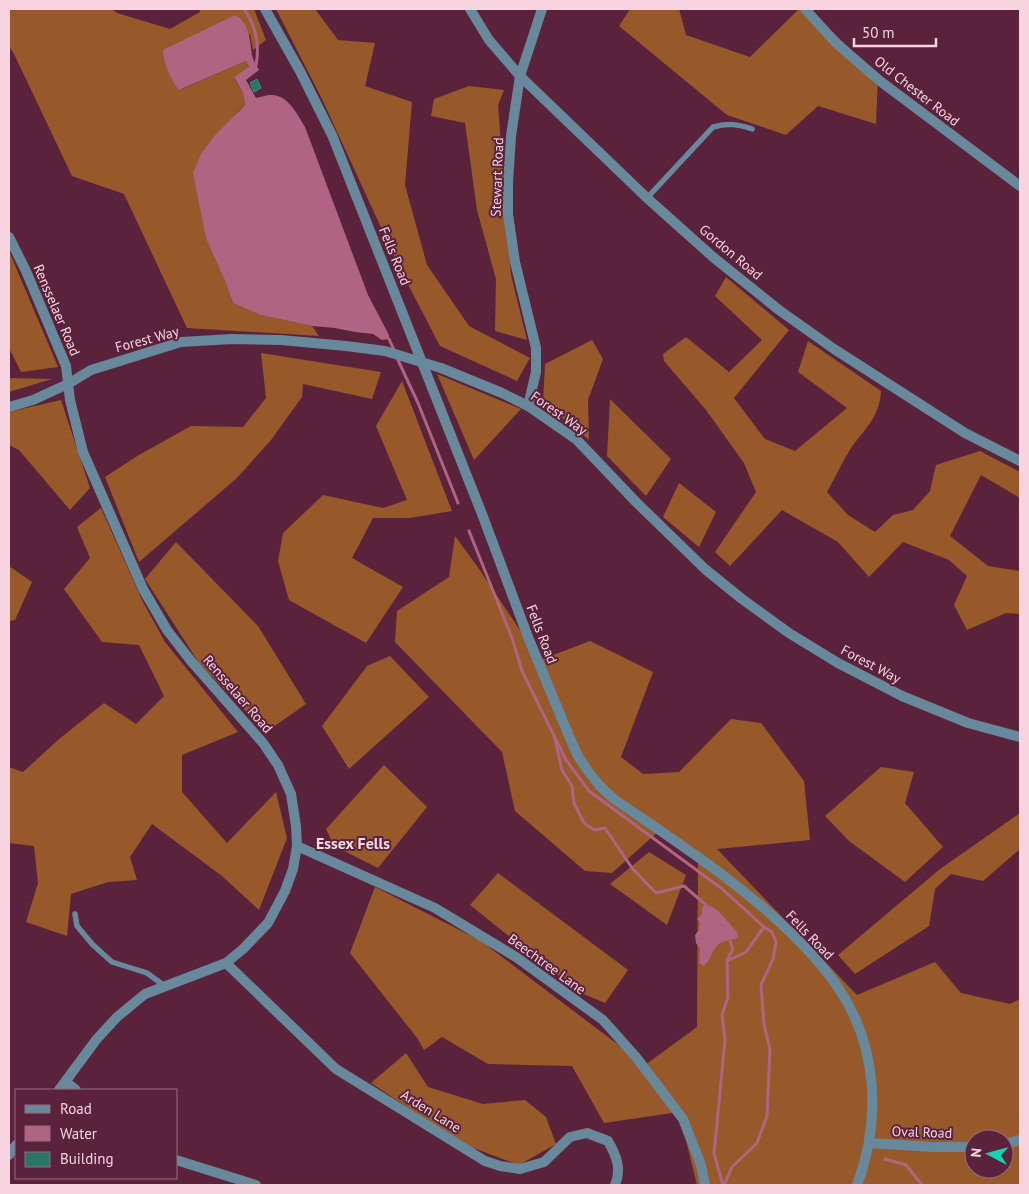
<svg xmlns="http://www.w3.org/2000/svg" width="1029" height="1194" font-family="'PT Sans',sans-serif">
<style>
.forest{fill:#975929;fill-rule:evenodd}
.water{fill:#af6481}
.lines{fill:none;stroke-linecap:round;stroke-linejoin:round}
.stream{stroke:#af6481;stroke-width:3}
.building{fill:#277765;stroke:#3a8d7a}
.service{stroke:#68889b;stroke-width:5.5}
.minor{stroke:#68889b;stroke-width:10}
.tertiary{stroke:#68889b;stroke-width:10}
.labels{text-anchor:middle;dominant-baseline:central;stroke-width:4;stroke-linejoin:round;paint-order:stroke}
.street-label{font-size:14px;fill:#f7d4e0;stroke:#5a233b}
.quarter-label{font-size:16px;font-weight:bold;fill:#f6d9e3;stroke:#5a233b}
</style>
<rect width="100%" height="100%" fill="#5a233b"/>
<g class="forest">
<path d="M9 9H112L117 13 170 29 200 12 199 9H254L266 40 253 50 250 34 180 90 246 61 249 68 234 78 243 93 245 105 237 112 223 276 233 303 260 315 312 326 319 336 187 328 124 194 72 176 14 54 9 46Z"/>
<path d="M276 9H315L338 40 375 43 365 86 412 102 405 185 427 265 469 326 530 358 517 381 440 346 401 271 322 99Z"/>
<path d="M630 9H679L686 35 750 57 799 9H809L878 76 876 124 818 106 786 135 727 115 619 26Z"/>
<path d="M469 86 504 90 498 105 511 275 527 340 495 331 496 279 477 210 465 123 431 116 434 99Z"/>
<path d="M9 251 58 367 21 372 9 348Z"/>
<path d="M726 277 789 330 734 398 765 439 795 451 847 408 798 372 808 341 881 391C880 416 865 429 851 448 842 462 835 478 827 492L848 515 875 532 893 515 913 510 930 491 936 465 980 451 1020 472V498L981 475 950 536 988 566 1020 571V614L1006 613 967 630 954 605 967 576 949 560 903 542 869 577 838 542 782 510 730 566 715 552 756 492 744 463 706 410 664 361 663 354 686 337 729 372 762 340 715 296Z"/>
<path d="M592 340 603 359 588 400 589 440 543 402 545 364Z"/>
<path d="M261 353 381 372 372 399 303 384 302 397 271 440 237 478 139 562 105 477 139 455 191 426 243 427 266 398Z"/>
<path d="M437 374 521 409 474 460Z"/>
<path d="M9 378 52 379 9 392Z"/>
<path d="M402 381 452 511 410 518H373L352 558 403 587 366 643 289 600 278 561 283 533 323 495 383 508 407 500 376 426Z"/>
<path d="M610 399 671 459 646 496 607 456Z"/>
<path d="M61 400 90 488 70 510 19 450 9 445V412Z"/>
<path d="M679 483 716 512 699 547 663 517Z"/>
<path d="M101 508 143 602 165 642 238 732 182 755V792L227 843 276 792 287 838 259 910 222 876 152 824 130 857 137 880 108 882 71 894 67 936 26 922 38 883 34 846 9 843V767L23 772 58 740 104 703 136 724 164 696 139 645 102 642 64 589 90 558 77 527Z"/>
<path d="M455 536 477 566 540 660 590 641 653 672 621 757 643 774 679 772 731 719 761 723 804 781 810 840 717 849 857 995 935 962 961 993 1010 1004 1020 999V1184L1016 1185H697L679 1112 604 1123 572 1066 488 1064 442 1037 424 1050 417 1038 350 953 375 887 481 941 645 1065 697 1027 698 856 660 830 612 873 585 871 515 811 502 752 395 642 397 611 449 577ZM974 1139H1004V1169H974Z"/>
<path d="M176 542 258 626 306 704 266 732 199 663 145 579Z"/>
<path d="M9 566 32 582 15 620 9 621Z"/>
<path d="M390 656 429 697 349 769 322 726 367 666Z"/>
<path d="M384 765 427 807 378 868 334 846 326 829Z"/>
<path d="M881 767 914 772 905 803 943 847 905 882 849 841 825 816Z"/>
<path d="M1020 813V849L983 881 951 874 935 889 929 926 855 974 838 955 940 869Z"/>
<path d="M649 852 686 875 667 925 610 884Z"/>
<path d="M498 873 628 970 605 1003 579 992 470 905Z"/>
<path d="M406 1053 428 1087 483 1104 525 1100 546 1117 556 1144 519 1165 463 1144 371 1083Z"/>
</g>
<g class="water">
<path d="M235 15C250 22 250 42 252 55 253 60 257 66 259 70L246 80 256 98C261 97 266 95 271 95 287 94 298 115 305 127L368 295 389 335V339L382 340 373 334 355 332 335 328 312 326 260 315 233 303 223 276 206 238 193 173 201 154 215 135 245 105 243 93 234 77 249 67 246 61 179 90C170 78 164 65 163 50Z"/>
<path d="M706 905C718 906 729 924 737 932L738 936 736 939C730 940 723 941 719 944 712 949 711 960 704 966L699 963 700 949 696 943 695 935 699 930 700 922 697 919 702 914V907Z"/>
</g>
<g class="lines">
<g class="stream">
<path d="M244 9C256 26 260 44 256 65"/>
<path d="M389 339 394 350"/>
<path d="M397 358 418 403 458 503"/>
<path d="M469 531 512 638 522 671 566 760 589 791 721 888 764 927 746 952 727 961 728 997 722 1015 725 1040 714 1154 723 1185"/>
<path d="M555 739 562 770 572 786 574 803 584 823 594 830 605 828 632 868 656 893 684 886 706 905"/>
<path d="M727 960 733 949 730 941"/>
<path d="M885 1159 906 1165 922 1185"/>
<path d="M724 1185 732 1167 757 1143 767 1116 770 1049 764 1025 761 985 773 959 776 942 772 932 764 927"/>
</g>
</g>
<path class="building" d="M257 79 261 88 254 92 250 83Z"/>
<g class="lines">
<g class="service">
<path d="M647 198 713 127C727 123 738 124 752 129"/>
<path d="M75 914 77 926 93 945 112 962 147 973 166 987"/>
</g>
<g class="minor">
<path d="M470 9 489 40 520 76 647 198 713 257 779 310 834 349 965 433 1020 461"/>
<path d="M805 9 836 43 880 81 1020 186"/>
<path d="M9 237 26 271 66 366 70 400 83 452 143 589 167 630 191 661 263 743 278 765 291 794 296 826 297 846 293 869 285 891 268 923 243 949 226 963 145 994 117 1017 96 1040 59 1090"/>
<path d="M528 406 536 372V348L515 262 508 214V183L511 136 520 76 542 9"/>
<path d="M9 407 33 400 68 384 91 370 181 342 232 339 281 340 346 346 385 351 441 368 502 393 528 406 577 440 636 502 705 569 742 599 789 633 838 663 902 696 968 723 1020 737"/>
<path d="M297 846 435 908 516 957 603 1020 636 1057 683 1119 701 1165 705 1185"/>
<path d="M226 963 336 1069 485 1161 500 1166 520 1169 544 1162 570 1137 587 1133 608 1141C616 1155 622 1169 615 1185"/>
<path d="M66 1082 76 1090"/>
<path d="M870 1143 932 1147H974"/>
<path d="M1004 1144 1020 1140"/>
<path d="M9 1155 16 1145"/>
<path d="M176 1160 256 1185"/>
</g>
<path class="tertiary" d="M265 9 301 73 332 135 482 514 528 637 569 736 578 756 588 771 599 785 614 799C679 844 747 887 803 945 816 959 829 973 839 989 878 1047 881 1121 857 1185"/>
</g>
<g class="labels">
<g class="street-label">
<text transform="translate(917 91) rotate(38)">Old Chester Road</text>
<text transform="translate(497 177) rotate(-88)">Stewart Road</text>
<text transform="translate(731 252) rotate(40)">Gordon Road</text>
<text transform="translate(395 256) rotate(68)">Fells Road</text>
<text transform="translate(57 310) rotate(67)">Rensselaer Road</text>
<text transform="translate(147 339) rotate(-15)">Forest Way</text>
<text transform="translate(559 413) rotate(35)">Forest Way</text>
<text transform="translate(542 634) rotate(69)">Fells Road</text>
<text transform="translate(871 664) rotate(28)">Forest Way</text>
<text transform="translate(238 694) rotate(49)">Rensselaer Road</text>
<text transform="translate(810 935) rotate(46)">Fells Road</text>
<text transform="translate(547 964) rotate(36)">Beechtree Lane</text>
<text transform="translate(431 1111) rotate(32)">Arden Lane</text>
<text transform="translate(922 1132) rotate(2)">Oval Road</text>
</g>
<g class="quarter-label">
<text x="353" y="843">Essex Fells</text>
</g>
</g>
<rect width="1029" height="1194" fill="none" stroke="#f7d4e0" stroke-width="20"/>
<rect x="15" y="1089" width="162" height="90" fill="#5a233b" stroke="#996a7d"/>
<rect x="25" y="1105" width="25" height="8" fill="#68889b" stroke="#996a7d"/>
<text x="60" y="1114" font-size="15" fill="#f7d4e0">Road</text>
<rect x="25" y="1126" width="25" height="15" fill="#af6481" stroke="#996a7d"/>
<text x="60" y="1139" font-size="15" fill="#f7d4e0">Water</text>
<rect x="25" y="1152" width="25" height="15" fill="#277765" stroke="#996a7d"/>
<text x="60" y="1164" font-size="15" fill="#f7d4e0">Building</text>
<g transform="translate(989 1154) rotate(276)"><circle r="24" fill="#5a233b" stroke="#996a7d"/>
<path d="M0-4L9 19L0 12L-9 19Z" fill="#14d5b3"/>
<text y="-8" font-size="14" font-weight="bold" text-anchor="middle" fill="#f7d4e0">N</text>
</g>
<path d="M854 38v8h82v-8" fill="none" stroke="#f7d4e0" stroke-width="2.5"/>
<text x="862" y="38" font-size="15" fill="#f7d4e0" stroke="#5a233b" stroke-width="4" paint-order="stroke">50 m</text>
</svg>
